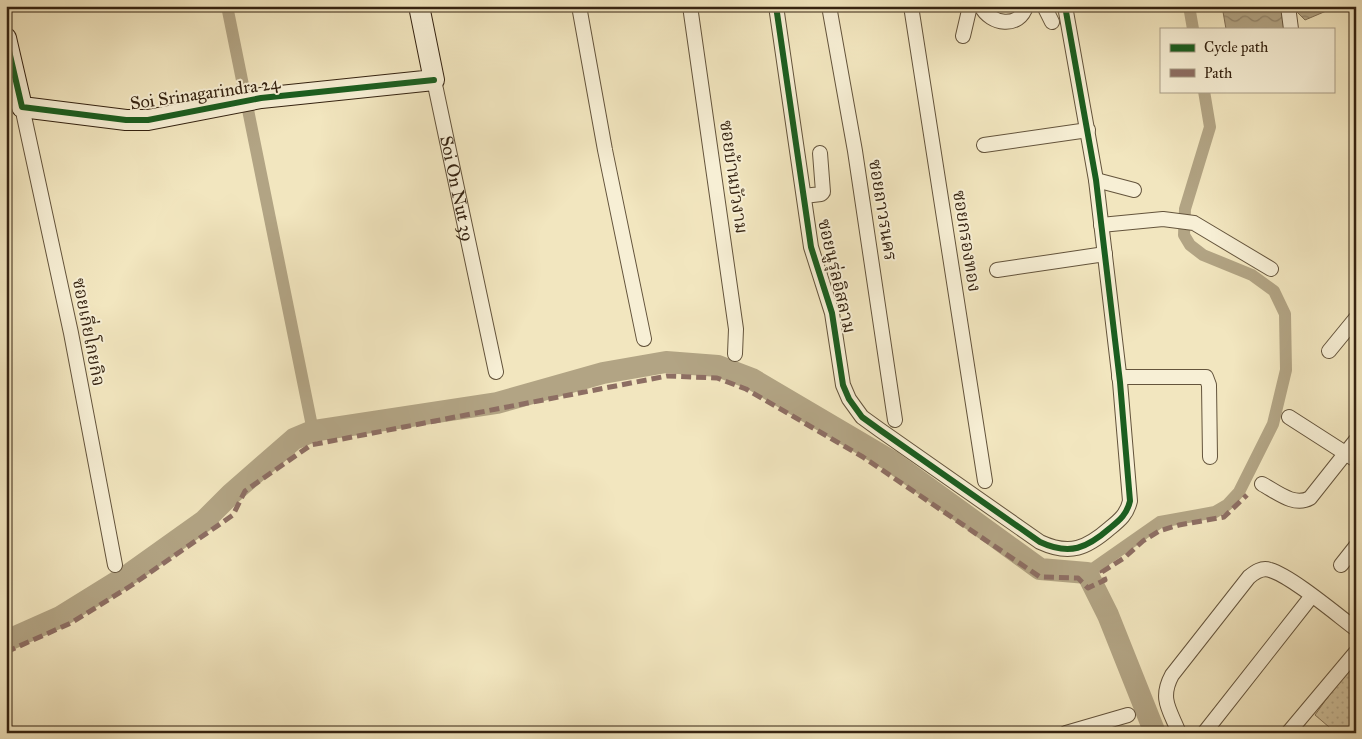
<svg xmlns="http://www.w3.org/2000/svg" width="1362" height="739" font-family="'IM FELL Great Primer','Noto Serif Thai',serif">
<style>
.park{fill:url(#park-dots);stroke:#847459}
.water{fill:url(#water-waves);stroke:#807056}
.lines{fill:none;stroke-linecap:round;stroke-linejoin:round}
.canal{stroke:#b2a484;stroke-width:12}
.river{stroke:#b2a484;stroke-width:22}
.street-casing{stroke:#64543c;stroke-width:16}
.secondary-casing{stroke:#352311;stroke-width:22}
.street{stroke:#f7efd5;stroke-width:14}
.secondary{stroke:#f7efd5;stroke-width:20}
.quiet{stroke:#8d6e63;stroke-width:5;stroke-dasharray:10 5;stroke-linecap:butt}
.cycleway-casing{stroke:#f7efd5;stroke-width:9}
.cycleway{stroke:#1b5e20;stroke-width:6}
.labels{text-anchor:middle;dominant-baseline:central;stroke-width:4;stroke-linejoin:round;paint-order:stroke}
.street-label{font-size:18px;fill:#352311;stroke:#f7efd5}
</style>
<defs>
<pattern id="park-dots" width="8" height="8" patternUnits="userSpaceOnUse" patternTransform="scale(1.25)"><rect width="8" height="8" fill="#d2c5a1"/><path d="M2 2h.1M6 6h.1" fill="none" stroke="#b5a98a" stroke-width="1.8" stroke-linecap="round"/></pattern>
<pattern id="water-waves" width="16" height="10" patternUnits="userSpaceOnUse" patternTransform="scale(1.25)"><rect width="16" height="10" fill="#b2a484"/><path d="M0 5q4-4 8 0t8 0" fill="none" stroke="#92856b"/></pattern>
</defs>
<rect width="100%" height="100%" fill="#f2e6bf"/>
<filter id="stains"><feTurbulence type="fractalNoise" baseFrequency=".004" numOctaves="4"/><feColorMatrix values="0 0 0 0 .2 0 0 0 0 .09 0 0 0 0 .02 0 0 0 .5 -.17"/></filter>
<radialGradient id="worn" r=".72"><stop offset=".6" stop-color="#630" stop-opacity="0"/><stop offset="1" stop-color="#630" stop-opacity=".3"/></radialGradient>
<path class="park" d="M1356 663V733H1336L1315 715 1347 670Z"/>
<g class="water">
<path d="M1222 6H1281L1286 29H1226Z"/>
<path d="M1296 6H1338L1305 20 1297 12Z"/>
</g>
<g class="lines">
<g class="canal">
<path d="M227 6 313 431"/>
<path d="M1189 6 1193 29"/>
<path d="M1087 573 1160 522 1215 512 1227 505 1239 492 1273 424 1286 370 1285 314 1274 291 1252 275 1203 255 1190 245 1184 235 1185 209 1210 127 1204 91"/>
</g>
<path class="river" d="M6 641 60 617 131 573 204 521 231 494 294 439 313 431 497 403 603 373 666 362 718 366 752 379 891 461 1040 569 1087 573 1108 615 1155 733"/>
<g class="street-casing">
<g id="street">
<path d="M579 6 605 150 644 339"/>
<path d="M690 6 736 329 735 354"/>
<path d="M776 6 811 247 832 313 843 385 849 399 862 417 880 430 1040 542C1070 556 1087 548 1110 528 1120 520 1127 514 1130 501L1120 382 1096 180 1065 6"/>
<path d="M829 6 855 151 895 420"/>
<path d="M911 6 985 481"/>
<path d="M981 6C990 25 1020 29 1026 6"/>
<path d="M1044 6 1052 22"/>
<path d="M1288 6 1291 29"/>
<path d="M963 36 970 6"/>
<path id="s1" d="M434 80 496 372"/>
<path d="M22 107 71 333 115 565"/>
<path d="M984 145 1088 130"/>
<path d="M1096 180 1134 190"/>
<path d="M804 196 821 194 823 192 820 153"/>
<path d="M1101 225 1163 219 1194 223 1271 269"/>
<path d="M997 270 1105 254"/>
<path d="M1329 351 1356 318"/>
<path d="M1119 377H1206L1209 385 1210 457"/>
<path d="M1289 417 1356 460"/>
<path d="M1262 484C1277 492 1294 507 1310 498L1356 440"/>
<path d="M1341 565 1356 546"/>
<path d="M1066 733 1128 715"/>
<path d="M1179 733C1170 710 1159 699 1172 675L1249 577C1255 572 1262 567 1270 570 1291 576 1336 614 1356 629"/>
<path d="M1204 733 1311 597"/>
<path d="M1288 733 1356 652"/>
</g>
</g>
<g class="secondary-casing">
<path id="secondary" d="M6 38 22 107 126 120H148L261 98 434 80 419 6"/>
</g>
<use href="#street" class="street"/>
<use href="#secondary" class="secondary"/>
<path class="quiet" d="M6 652 71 623 132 585 233 515 245 491 311 445 667 376 717 378 746 389 863 457 1040 577 1078 578 1088 588 1105 580 1102 572 1124 558 1143 541 1159 531 1179 525 1224 517 1247 495"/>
<g class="cycleway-casing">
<g id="cycleway">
<path d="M776 6 811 247 832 313 843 385 849 399 862 417 880 430 1040 542C1070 556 1087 548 1110 528 1120 520 1127 514 1130 501L1120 382 1096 180 1065 6"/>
<path d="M6 38 22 107 126 120H148L261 98 434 80"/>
</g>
</g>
<use href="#cycleway" class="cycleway"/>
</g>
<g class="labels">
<g class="street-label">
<text transform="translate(205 93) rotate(-8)">Soi Srinagarindra 24</text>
<text transform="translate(734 177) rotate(82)">ซอยบ้านบัวงาม</text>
<text stroke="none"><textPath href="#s1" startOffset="111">Soi On Nut 39</textPath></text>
<text transform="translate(883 210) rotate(81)">ซอยถาวรนคร</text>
<text transform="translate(967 241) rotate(81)">ซอยกรองทอง</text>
<text transform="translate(837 276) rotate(77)">ซอยนูรุ่ลอิสลาม</text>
<text transform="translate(89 332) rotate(79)">ซอยเกี่ยโกยกิจ</text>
</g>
</g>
<rect width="1362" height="739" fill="none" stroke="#f2e6bf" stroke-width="25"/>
<rect x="8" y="8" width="1347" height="724" fill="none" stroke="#352311" stroke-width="2.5"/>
<rect x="12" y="12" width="1337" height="714" fill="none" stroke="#352311"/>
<rect x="1160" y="28" width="175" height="65" fill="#f7efd5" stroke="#a99d87"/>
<rect x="1170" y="44" width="25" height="8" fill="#1b5e20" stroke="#a99d87"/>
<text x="1204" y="52" font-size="15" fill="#352311">Cycle path</text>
<rect x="1170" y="69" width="25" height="8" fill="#8d6e63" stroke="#a99d87"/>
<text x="1204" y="78" font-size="15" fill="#352311">Path</text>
<rect width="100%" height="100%" filter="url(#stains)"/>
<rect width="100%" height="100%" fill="url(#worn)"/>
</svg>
